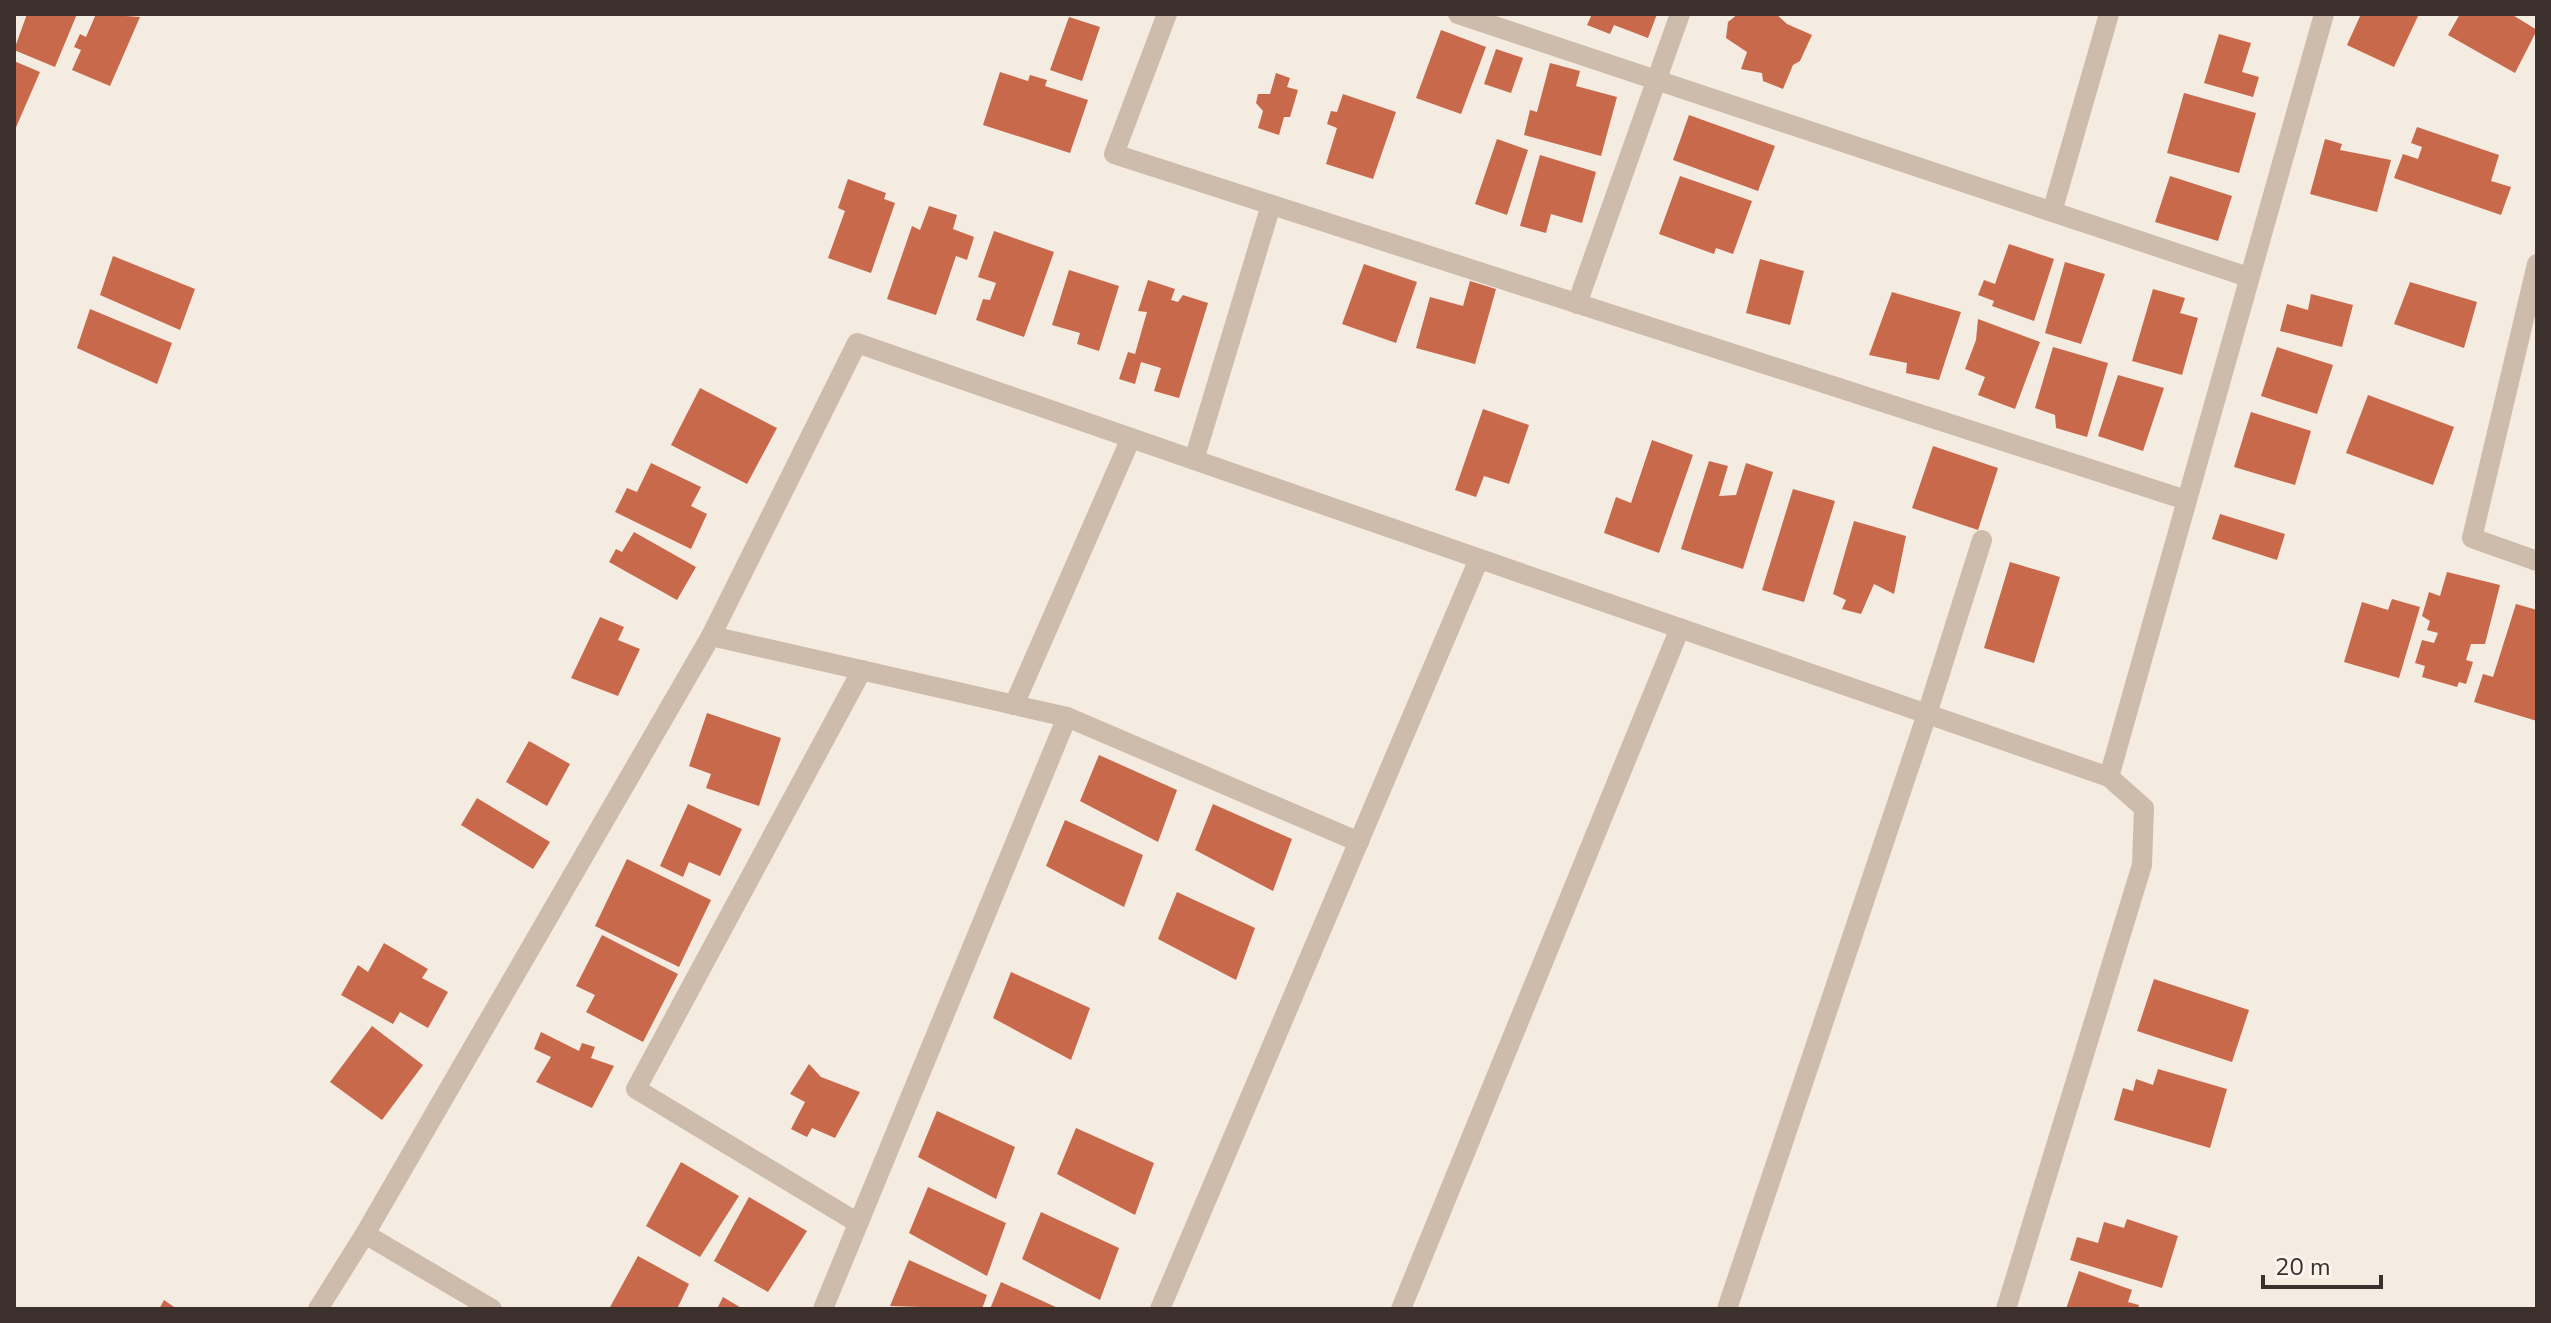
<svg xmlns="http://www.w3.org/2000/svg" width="2551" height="1323" font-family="'Nunito Sans',sans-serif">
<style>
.building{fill:#c8694b}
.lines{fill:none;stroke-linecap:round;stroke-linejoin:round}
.minor{stroke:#cdbbac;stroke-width:20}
</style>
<rect width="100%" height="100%" fill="#f4ebe1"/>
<g class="building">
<path d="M27 14H77L55 67 14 50Z"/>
<path d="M96 14 140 17 110 86 72 70 81 50 74 47 80 34 86 37Z"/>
<path d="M1592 14H1657L1648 38 1614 25 1610 34 1587 25Z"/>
<path d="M1738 14H1776L1787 24 1812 35 1800 61 1793 65 1783 89 1763 81 1762 73 1741 69 1747 52 1726 38 1728 22Z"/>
<path d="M2361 14H2419L2394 67 2347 45Z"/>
<path d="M2460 14H2511L2537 30 2515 73 2448 35Z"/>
<path d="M1069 17 1100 27 1082 81 1050 70Z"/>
<path d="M1441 30 1486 47 1461 114 1416 98Z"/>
<path d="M2219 34 2251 43 2242 72 2259 77 2253 97 2204 83Z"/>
<path d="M1496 49 1523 58 1511 93 1484 84Z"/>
<path d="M14 61 40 72 14 132Z"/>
<path d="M1550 63 1580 71 1576 86 1617 97 1601 156 1524 135 1530 110 1537 112Z"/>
<path d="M1000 72 1028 81 1030 75 1047 80 1045 86 1088 100 1070 153 983 125Z"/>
<path d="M1276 73 1290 78 1287 87 1298 90 1290 117H1284L1279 135 1258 128 1263 111 1256 103 1258 94H1270Z"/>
<path d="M2184 93 2256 113 2239 173 2167 153Z"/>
<path d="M1343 94 1396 112 1373 179 1326 164 1337 128 1327 124 1331 111 1337 112Z"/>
<path d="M1689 115 1775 146 1758 191 1673 160Z"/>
<path d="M2417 127 2499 155 2491 181 2511 187 2501 215 2394 178 2403 154 2418 159 2422 147 2411 143Z"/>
<path d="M1497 139 1528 150 1507 215 1475 204Z"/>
<path d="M2325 139 2342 144 2340 150 2391 160 2377 212 2310 194Z"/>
<path d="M1540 155 1596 172 1582 223 1551 214 1546 233 1520 226Z"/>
<path d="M1680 176 1752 201 1733 254 1716 248 1714 254 1659 234Z"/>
<path d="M2170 176 2232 196 2218 241 2155 222Z"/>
<path d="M848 179 886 193 884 199 895 203 871 273 828 258 845 211 838 208Z"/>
<path d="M929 206 957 215 953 229 974 237 967 260 956 256 936 315 887 299 912 226 920 230Z"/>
<path d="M994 231 1054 252 1024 337 976 320 983 299 990 300 996 283 978 277Z"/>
<path d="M2009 244 2054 259 2034 321 1992 306 1994 301 1978 295 1984 280 1995 284Z"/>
<path d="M113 256 195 289 180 330 100 295Z"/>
<path d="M1760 259 1804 271 1790 325 1746 313Z"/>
<path d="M2065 262 2105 274 2081 344 2045 333Z"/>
<path d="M1364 264 1417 282 1396 343 1342 324Z"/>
<path d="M1069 270 1119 286 1099 351 1077 344 1080 333 1052 325Z"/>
<path d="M1148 280 1175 289 1171 300 1178 302 1183 295 1208 303 1179 398 1154 391 1161 368 1141 362 1135 384 1119 379 1128 352 1135 354 1147 312 1138 311Z"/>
<path d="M1470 281 1496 289 1475 364 1416 348 1430 297 1463 306Z"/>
<path d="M2410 282 2477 302 2464 348 2394 324Z"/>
<path d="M2153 289 2185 298 2180 313 2198 318 2182 375 2132 361Z"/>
<path d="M1892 292 1961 312 1939 380 1906 373 1907 363 1869 355Z"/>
<path d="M2311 294 2353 305 2342 347 2280 331 2287 304 2308 310Z"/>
<path d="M90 309 172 343 157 384 77 348Z"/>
<path d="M1978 319 2040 342 2015 409 1978 395 1985 377 1965 369 1976 340Z"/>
<path d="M2053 347 2108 363 2087 437 2056 428 2055 415 2035 408Z"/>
<path d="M2277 347 2333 365 2317 414 2261 396Z"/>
<path d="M2118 375 2164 388 2143 451 2098 436Z"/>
<path d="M700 388 777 428 747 484 671 445Z"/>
<path d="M2368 395 2454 427 2433 485 2346 453Z"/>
<path d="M1483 409 1529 425 1509 484 1484 476 1476 497 1455 490Z"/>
<path d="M2251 412 2311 431 2295 485 2234 467Z"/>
<path d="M1652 440 1693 455 1659 553 1604 533 1616 497 1631 503Z"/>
<path d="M1933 446 1998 468 1978 530 1912 508Z"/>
<path d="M1709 461 1728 466 1719 496 1736 495 1746 463 1773 472 1743 569 1681 549Z"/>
<path d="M651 463 701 487 691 506 707 514 691 549 615 512 627 488 637 492Z"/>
<path d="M1793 489 1835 501 1804 602 1762 590Z"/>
<path d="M2220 514 2285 534 2277 560 2212 539Z"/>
<path d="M1854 521 1906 536 1894 594 1874 584 1861 614 1842 609 1846 600 1833 594Z"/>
<path d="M634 532 696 567 677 600 609 562 616 549 622 552Z"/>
<path d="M2010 562 2060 577 2034 663 1984 648Z"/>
<path d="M2447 572 2500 585 2485 644H2471L2466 660 2473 662 2466 684 2459 682 2457 687 2422 677 2425 666 2415 663 2422 640 2434 643 2438 633 2427 630 2430 621 2422 616 2429 592 2440 596Z"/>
<path d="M2392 599 2420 607 2399 678 2344 662 2362 602 2388 610Z"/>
<path d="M2516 604 2537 610V721L2474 702 2483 674 2493 677Z"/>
<path d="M600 617 624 627 618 640 640 649 618 696 571 678Z"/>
<path d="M707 713 781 738 759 806 706 788 711 774 689 766Z"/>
<path d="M529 741 570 764 547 806 506 782Z"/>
<path d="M1099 755 1177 790 1158 842 1080 801Z"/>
<path d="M477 798 550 842 533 869 461 825Z"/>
<path d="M688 804 742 829 720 876 689 862 683 877 660 866Z"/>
<path d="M1213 804 1292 839 1273 891 1195 850Z"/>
<path d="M1065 820 1143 855 1124 907 1046 866Z"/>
<path d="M627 859 711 900 679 967 595 926Z"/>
<path d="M1177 892 1255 928 1236 980 1158 939Z"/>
<path d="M602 935 678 974 643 1042 586 1012 595 995 576 986Z"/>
<path d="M384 943 428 969 422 978 448 992 428 1028 400 1012 393 1024 341 995 358 965 368 972Z"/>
<path d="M1011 972 1090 1008 1071 1060 993 1018Z"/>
<path d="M2154 979 2249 1010 2232 1062 2137 1031Z"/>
<path d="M372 1026 423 1065 382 1120 330 1082Z"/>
<path d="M541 1032 579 1051 582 1043 595 1047 591 1058 614 1066 592 1108 536 1082 551 1057 534 1049Z"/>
<path d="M809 1064 821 1077 860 1092 835 1138 812 1128 807 1137 791 1129 805 1102 790 1094Z"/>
<path d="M2158 1069 2227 1089 2210 1148 2114 1120 2123 1088 2133 1091 2136 1079 2153 1085Z"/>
<path d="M937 1111 1015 1147 996 1199 918 1157Z"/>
<path d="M1076 1128 1154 1163 1135 1215 1057 1174Z"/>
<path d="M681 1162 739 1196 700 1257 646 1226Z"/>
<path d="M928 1187 1006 1223 987 1276 909 1233Z"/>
<path d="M749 1197 807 1231 768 1292 714 1261Z"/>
<path d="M1041 1212 1119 1248 1100 1300 1022 1259Z"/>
<path d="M2127 1219 2178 1236 2162 1288 2070 1260 2077 1237 2098 1243 2104 1222 2124 1228Z"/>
<path d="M638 1256 689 1284 677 1309H609Z"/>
<path d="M909 1260 987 1295 982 1309 890 1306Z"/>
<path d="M2079 1271 2132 1290 2128 1302 2139 1305 2138 1309H2066Z"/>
<path d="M1001 1282 1060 1309H990Z"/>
<path d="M723 1297 743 1309H717Z"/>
<path d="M164 1300 177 1309H159Z"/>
</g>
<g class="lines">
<g class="minor">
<path d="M1167 14 1114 154 2186 500"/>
<path d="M1458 14 2248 277"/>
<path d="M2052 212 2109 14"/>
<path d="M2537 264 2472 538 2537 561"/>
<path d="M1577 304 1680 14"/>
<path d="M1194 460 1271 205"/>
<path d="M711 636 1067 717 1359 842"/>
<path d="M1014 705 1131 438"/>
<path d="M2109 777 2324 14"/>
<path d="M858 1223 636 1089 862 670"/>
<path d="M365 1234 492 1309"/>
<path d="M318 1309 365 1234 711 636 857 343 2109 777 2144 808 2142 865 2006 1309"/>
<path d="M823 1309 1067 717"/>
<path d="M1160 1309 1479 559"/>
<path d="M1401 1309 1680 628"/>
<path d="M1727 1309 1927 714 1982 540"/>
</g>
</g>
<rect width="2551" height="1323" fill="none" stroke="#3b302b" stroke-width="32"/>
<path d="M2263 1275v12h118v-12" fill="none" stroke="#3b302b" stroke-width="4"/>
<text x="2275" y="1275" font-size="24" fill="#3b302b" stroke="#fbf5ee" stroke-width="6" paint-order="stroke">20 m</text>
</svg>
